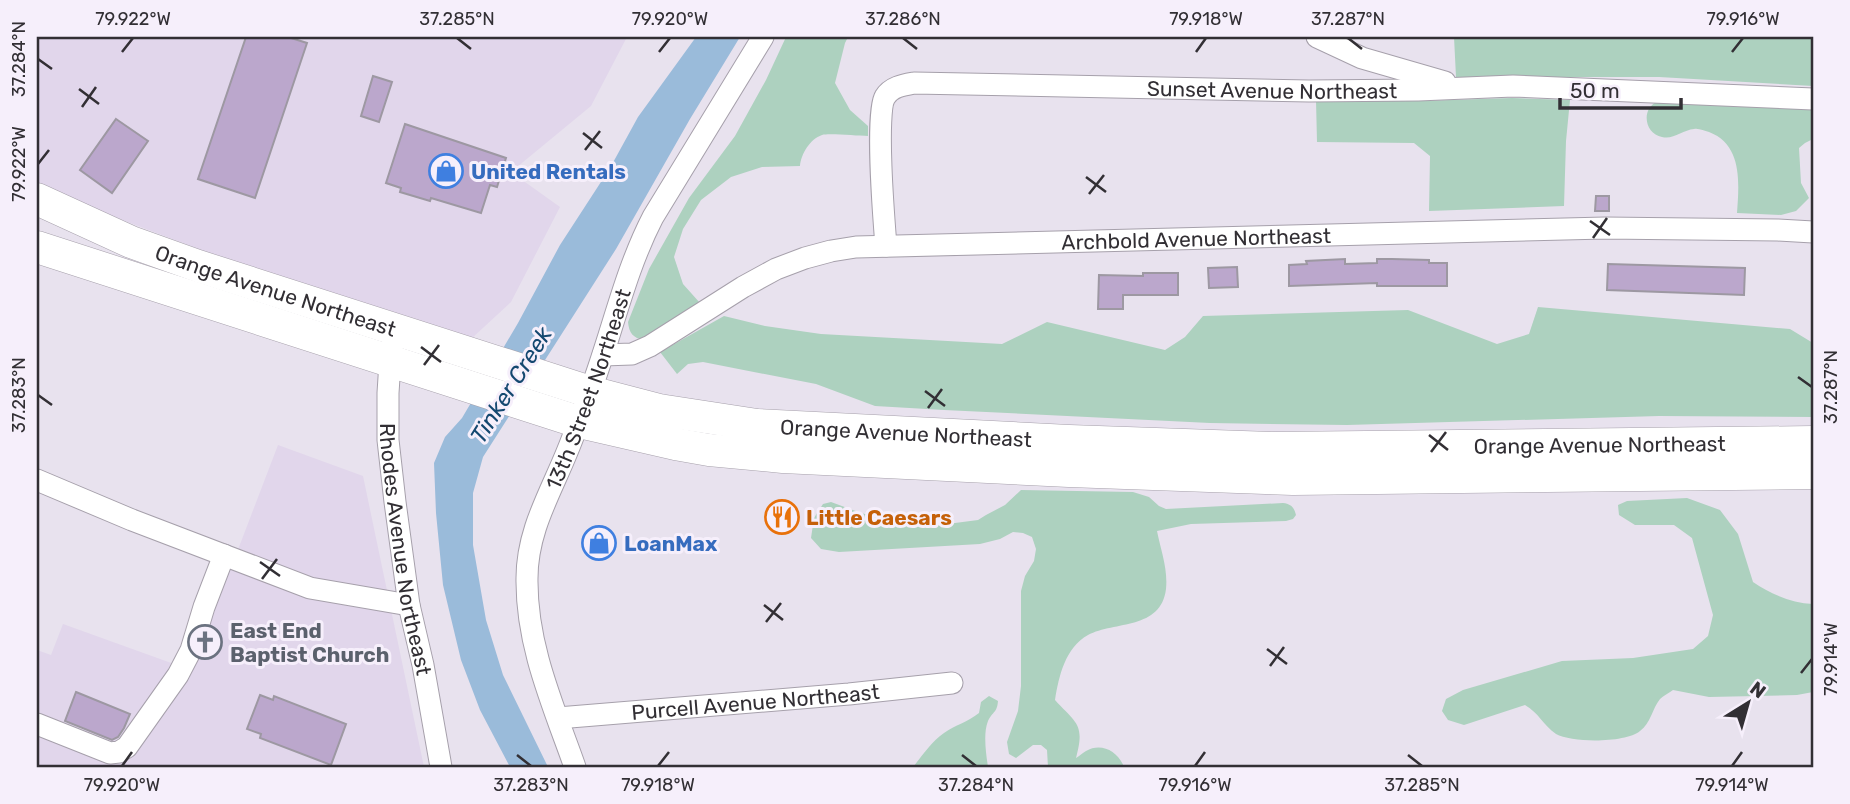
<svg xmlns="http://www.w3.org/2000/svg" width="1850" height="804" font-family="Rubik,sans-serif">
<style>
.commercial{fill:#e1d6eb}
.green{fill:#add1bf}
.water{fill:#9abbda}
.building{fill:#bba7cc;stroke:#9d98a2;stroke-width:2}
.lines{fill:none;stroke-linecap:round;stroke-linejoin:round}
.minor-casing{stroke:#a6a0ab;stroke-width:23}
.highway-casing{stroke:#a6a0ab;stroke-width:33}
.minor{stroke:#fff;stroke-width:21}
.highway{stroke:#fff;stroke-width:32}
.ticks{fill:none;stroke:#322f34;stroke-width:2.5}
.labels{text-anchor:middle;dominant-baseline:central;stroke-width:6;stroke-linejoin:round;paint-order:stroke}
.street-label{font-size:21px;fill:#322f34;stroke:#f6effb}
.shop-label{font-size:21px;font-weight:bold;fill:#366cbe;stroke:#f6effb;text-anchor:start}
.food-label{font-size:21px;font-weight:bold;fill:#c56008;stroke:#f6effb;text-anchor:start}
.worship-label{font-size:21px;font-weight:bold;fill:#5b616d;stroke:#f6effb;text-anchor:start}
.water-label{font-size:23px;font-style:italic;fill:#144870;stroke:#f6effb}
.neatline{fill:none;stroke:#322f34;stroke-width:2.5}
.ticks-label{font-size:18px;text-anchor:middle;fill:#322f34}
</style>
<rect width="100%" height="100%" fill="#e8e2ee"/>
<g class="commercial">
<path d="M37 37H627L591 106 511 172 560 207 511 302 471 339 204 251 104 213 37 182Z"/>
<path d="M278 445 363 476 424 767H37V650L51 655 63 624 174 664 200 649Z"/>
</g>
<g class="green">
<path d="M786 37H848L845 43 835 83 850 110 868 126V136C858 136 829 133 822 135 810 139 801 154 800 166L762 167 731 177 701 200 683 229 674 257 683 284 700 303 644 340C633 338 629 333 628 322L649 269 689 198 735 136 766 80Z"/>
<path d="M1454 37H1813V86L1659 77H1456Z"/>
<path d="M1512 98 1570 100 1566 141 1564 206 1429 211 1430 156 1414 143 1317 142 1316 100 1419 101Z"/>
<path d="M1658 101 1813 109V139L1805 143 1799 148 1801 183 1809 198 1796 211 1781 215 1737 213C1739 184 1743 145 1709 132 1704 131 1699 128 1694 129 1683 130 1673 140 1662 137 1645 134 1640 109 1658 101Z"/>
<path d="M1538 307 1790 329 1813 343V417L1659 416 1347 425 1210 423 944 410 875 406 816 384 703 362 688 364 677 374 660 352 724 316 765 326 821 334 1002 344 1047 322 1165 350 1185 337 1203 316 1408 310 1497 344 1529 334Z"/>
<path d="M1021 490 1133 492 1149 497 1159 506 1166 509 1283 503C1291 504 1294 507 1296 515L1293 519 1286 521 1191 524 1157 531C1161 551 1168 569 1166 589 1161 630 1115 621 1088 635 1065 648 1059 676 1055 700 1077 724 1085 724 1076 758 1080 756 1082 753 1086 751 1101 742 1118 751 1124 767H1048L1047 750 1041 745H1033L1016 758 1009 754 1007 742 1018 711 1021 686V591L1025 576 1034 561 1036 549 1032 537 1023 533 1013 532 1000 539 980 544 839 552 821 549 811 538 814 518 823 504 831 502 861 513 903 524 932 526 978 520 986 515 1005 505Z"/>
<path d="M1687 498 1720 510 1738 534 1753 582C1771 594 1791 603 1813 604V692L1797 695 1709 697 1673 690C1669 693 1663 696 1660 699 1652 709 1651 723 1640 731 1626 743 1572 743 1556 734 1543 725 1539 713 1525 705L1464 725 1448 720 1442 711 1446 699 1463 690 1562 661 1633 658 1693 649 1708 636 1713 615 1692 538 1674 525H1635L1619 515 1618 505 1627 501Z"/>
<path d="M989 696 998 701C997 713 993 711 988 721 983 733 986 754 988 767H913C923 755 931 742 944 733 955 725 968 722 979 713L981 702Z"/>
</g>
<path class="water" d="M696 37H740L690 119 616 249 483 457 473 493V545L486 620 503 675 548 767H510L480 710 461 660 443 585 436 513 434 463 445 437 462 418 518 323 560 245 610 168 638 117Z"/>
<g class="building">
<path d="M246 37H288L307 43 255 198 198 179Z"/>
<path d="M373 76 392 82 379 122 361 116Z"/>
<path d="M116 119 148 141 112 193 80 170Z"/>
<path d="M405 124 506 158 497 187 490 185 481 213 431 198 430 201 400 192 401 188 386 183Z"/>
<path d="M1596 196H1609V211H1595Z"/>
<path d="M1345 259V264L1377 263V259H1392L1429 260V263H1447V286H1377V283L1289 286V265L1307 264 1306 261Z"/>
<path d="M1608 264 1745 268 1744 295 1607 290Z"/>
<path d="M1237 267 1238 287 1209 288 1208 268Z"/>
<path d="M1143 273H1178V295H1123V309H1098L1099 275 1143 276Z"/>
<path d="M76 692 130 714 124 728 118 737 112 740 65 721Z"/>
<path d="M260 695 273 700 274 696 346 724 331 765 260 738 261 734 247 729Z"/>
</g>
<g class="lines">
<g class="minor-casing">
<g id="minor">
<path d="M1317 37 1362 58 1445 82"/>
<path id="s1" d="M886 246C884 221 875 112 885 97 891 87 903 85 914 83L1309 91 1418 90 1513 86 1813 99"/>
<path id="s2" d="M395 329 390 362 388 393V440L395 502 409 605 423 665 441 767"/>
<path id="s3" d="M603 355 632 354 650 346 743 287 776 269 805 258 831 251 856 247 1605 228 1778 230 1813 232"/>
<path d="M37 480 132 520 310 588 409 605"/>
<path id="s4" d="M558 718 849 694 952 683"/>
<path d="M37 724 110 753 119 752 127 747 178 675 191 650 204 607 224 555"/>
<path id="s5" d="M575 767C553 705 526 645 527 578 527 531 550 494 567 452 575 433 582 412 590 392 612 334 624 273 653 217L763 37"/>
</g>
</g>
<g class="highway-casing">
<g id="highway">
<path id="s6" d="M37 199 131 242 198 266 590 392 659 410 757 425 1069 441 1275 448 1813 442"/>
<path d="M37 247 579 422 675 444 709 450 783 457 1069 471 1293 479 1813 473"/>
</g>
</g>
<use href="#minor" class="minor"/>
<use href="#highway" class="highway"/>
</g>
<path class="ticks" d="M457 38 471 49M903 38 917 49M1348 38 1362 49M122 52 133 38M659 52 670 38M1196 52 1206 38M1732 52 1743 38M38 59 52 69M79 89 99 104M82 107 96 87M583 133 602 148M585 150 600 131M38 164 49 150M1086 177 1106 192M1089 194 1104 175M1590 221 1610 235M1593 238 1607 218M421 347 441 362M424 365 439 345M1798 377 1812 387M925 391 945 406M38 395 52 405M928 408 942 389M1429 435 1448 450M1431 452 1446 432M260 562 280 576M262 579 277 559M764 605 783 620M766 622 781 603M1267 649 1287 664M1270 666 1284 647M1801 673 1812 659M517 755 531 766M962 755 976 766M1408 755 1422 766M122 766 132 752M658 766 669 752M1195 766 1205 752M1732 766 1742 752"/>
<defs>
<g id="shop-ring" transform="scale(1.75)"><circle r="9.5" fill="#f6effb" stroke="#3f7fe0" stroke-width="1.5"/><path d="M-5-2.5h2.3a2.7 3.5 0 0 1 5.4 0H5L5.5 6h-11ZM-1.5-2.5h3a1.5 2.3 0 0 0-3 0Z" fill="#3f7fe0"/></g>
<g id="restaurant-ring" transform="scale(1.75)"><circle r="9.5" fill="#f6effb" stroke="#e8710a" stroke-width="1.5"/><path d="M-5-6h1v4h1v-4h1v4h1v-4h1v5L-1.5 .5V6h-2V.5L-5-1ZM5-6V6H3V1.5H1.5Q1.5-4 5-6Z" fill="#e8710a"/></g>
<g id="church-ring" transform="scale(1.75)"><circle r="9.5" fill="#f6effb" stroke="#6b7280" stroke-width="1.5"/><path d="M-1.2-6h2.4v3.5h3.3v2.4h-3.3V6h-2.4V-.1h-3.3v-2.4h3.3Z" fill="#6b7280"/></g>
</defs>
<g fill-rule="evenodd">
<use href="#shop-ring" x="446" y="171"/>
<use href="#restaurant-ring" x="782" y="517"/>
<use href="#shop-ring" x="599" y="543"/>
<use href="#church-ring" x="205" y="642"/>
</g>
<g class="labels">
<g class="street-label">
<text stroke="none"><textPath href="#s1" startOffset="541">Sunset Avenue Northeast</textPath></text>
<text stroke="none"><textPath href="#s3" startOffset="620">Archbold Avenue Northeast</textPath></text>
<text stroke="none"><textPath href="#s6" startOffset="256">Orange Avenue Northeast</textPath></text>
<text stroke="none"><textPath href="#s5" startOffset="396">13th Street Northeast</textPath></text>
<text stroke="none"><textPath href="#s6" startOffset="906">Orange Avenue Northeast</textPath></text>
<text stroke="none"><textPath href="#s6" startOffset="1600">Orange Avenue Northeast</textPath></text>
<text stroke="none"><textPath href="#s2" startOffset="222">Rhodes Avenue Northeast</textPath></text>
<text stroke="none"><textPath href="#s4" startOffset="198">Purcell Avenue Northeast</textPath></text>
</g>
<g class="shop-label">
<text x="471" y="171">United Rentals</text>
<text x="624" y="543">LoanMax</text>
</g>
<g class="food-label">
<text x="806" y="517">Little Caesars</text>
</g>
<g class="worship-label">
<text x="230" y="630">East End<tspan x="230" dy="24">Baptist Church</tspan></text>
</g>
<g class="water-label">
<text transform="translate(511 385) rotate(-58)">Tinker Creek</text>
</g>
</g>
<rect width="1850" height="804" fill="none" stroke="#f6effb" stroke-width="77"/>
<g transform="translate(1748 703) rotate(37)" stroke="#f6effb" stroke-width="5" paint-order="stroke">
<path d="M0-5L12 26L0 18L-12 26Z" fill="#322f34"/>
<text y="-10" font-size="19" font-weight="bold" text-anchor="middle" fill="#322f34">N</text>
</g>
<path d="M1560 98v10h121v-10" fill="none" stroke="#322f34" stroke-width="3.5"/>
<text x="1570" y="98" font-size="21" fill="#322f34" stroke="#f6effb" stroke-width="5" paint-order="stroke">50 m</text>
<rect x="38" y="38" width="1774" height="728" class="neatline"/>
<g class="ticks-label">
<text x="133" y="25">79.922°W</text>
<text x="457" y="25">37.285°N</text>
<text x="670" y="25">79.920°W</text>
<text x="903" y="25">37.286°N</text>
<text x="1206" y="25">79.918°W</text>
<text x="1348" y="25">37.287°N</text>
<text x="1743" y="25">79.916°W</text>
<text transform="translate(19 59) rotate(-90)" y="6">37.284°N</text>
<text transform="translate(19 164) rotate(-90)" y="6">79.922°W</text>
<text transform="translate(1831 387) rotate(-90)" y="6">37.287°N</text>
<text transform="translate(19 395) rotate(-90)" y="6">37.283°N</text>
<text transform="translate(1831 659) rotate(-90)" y="6">79.914°W</text>
<text x="122" y="791">79.920°W</text>
<text x="531" y="791">37.283°N</text>
<text x="658" y="791">79.918°W</text>
<text x="976" y="791">37.284°N</text>
<text x="1195" y="791">79.916°W</text>
<text x="1422" y="791">37.285°N</text>
<text x="1732" y="791">79.914°W</text>
</g>
</svg>
